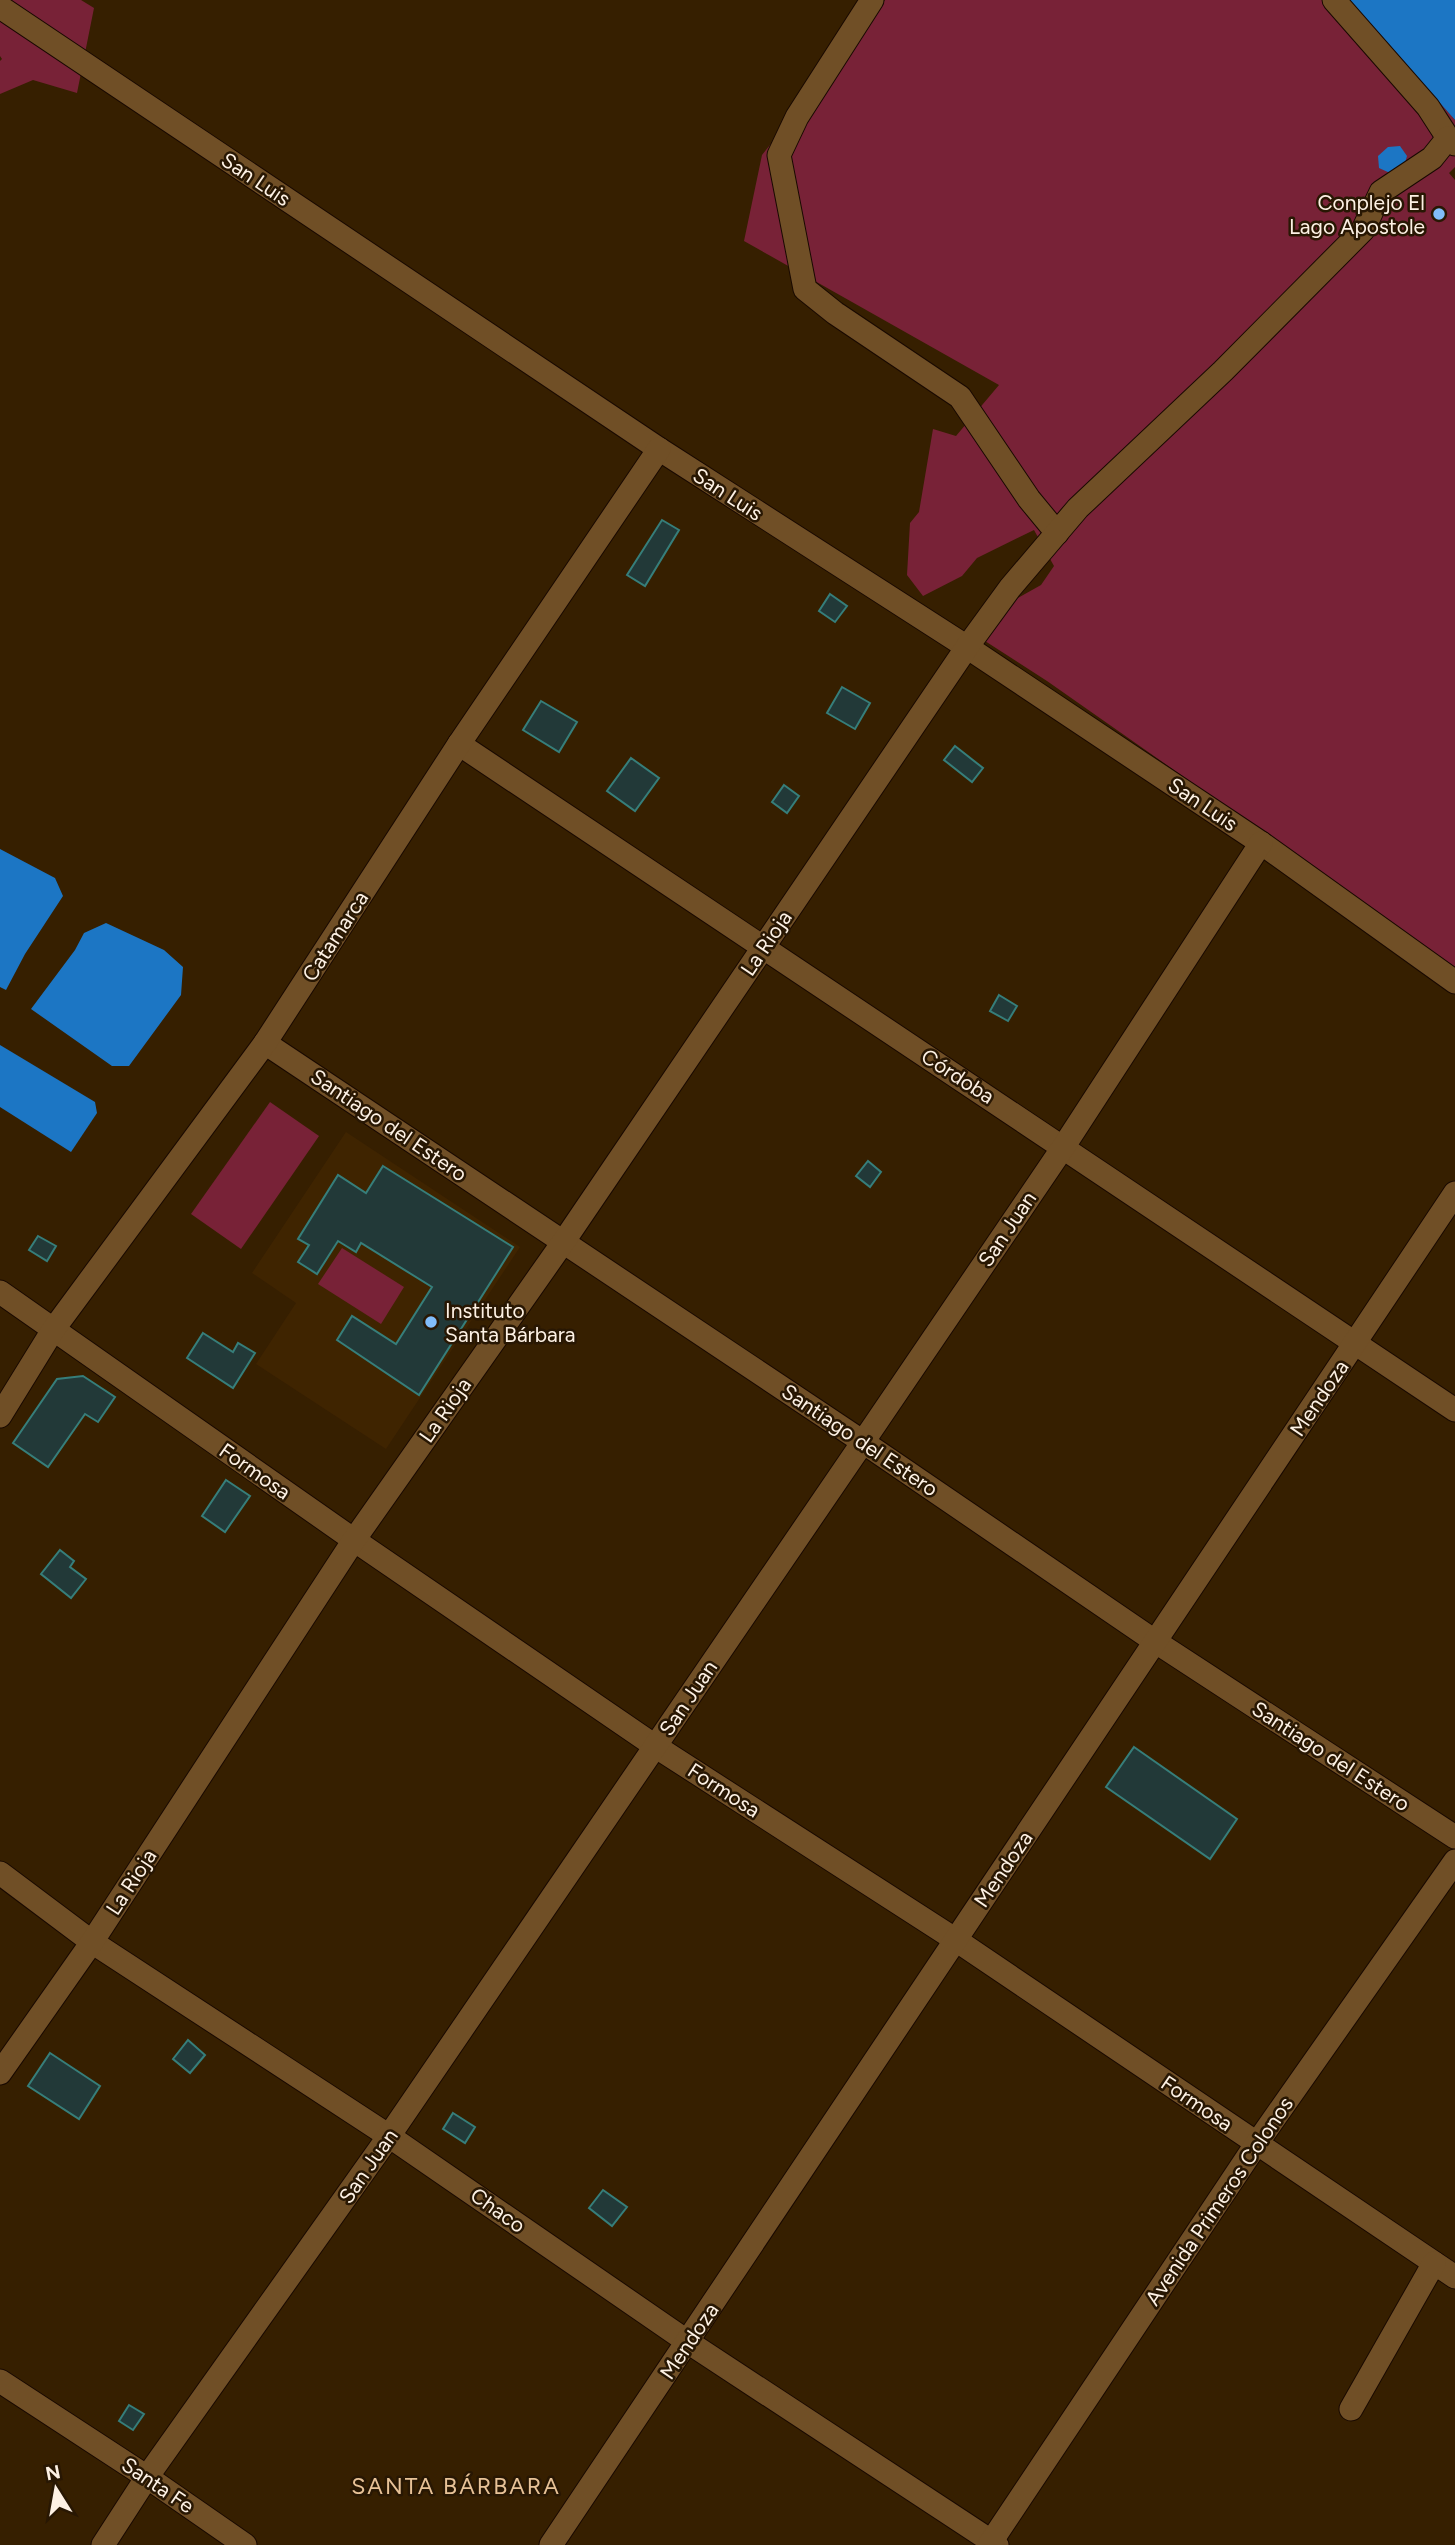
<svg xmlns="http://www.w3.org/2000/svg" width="1455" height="2545" font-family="Figtree,sans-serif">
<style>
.built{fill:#3f2400}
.green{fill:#782237}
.water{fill:#1c76c4}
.building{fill:#223938;stroke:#367e7a;stroke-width:2}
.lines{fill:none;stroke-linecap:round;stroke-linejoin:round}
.minor-casing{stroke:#190900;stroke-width:25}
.minor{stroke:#704f26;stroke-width:23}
.poi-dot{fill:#81bdfa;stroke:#281703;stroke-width:2.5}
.labels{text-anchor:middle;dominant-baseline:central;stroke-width:5;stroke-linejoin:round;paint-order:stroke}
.street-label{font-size:21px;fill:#fdf1e4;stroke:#281703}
.poi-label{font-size:21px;fill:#fdf1e4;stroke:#281703;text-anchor:end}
.neighbourhood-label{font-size:23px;letter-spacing:2px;fill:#e8c297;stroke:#281703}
</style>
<rect width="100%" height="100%" fill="#361f00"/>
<path class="built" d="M346 1132 520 1247 386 1449 256 1364 296 1303 252 1273Z"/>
<g class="green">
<path d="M0 0H81L94 8 77 93 33 80 0 94V61L2 59 0 56Z"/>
<path d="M885 0H1349L1455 120V167L1449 173 1455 180V967L1047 681 985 641 1000 608 1041 585 1054 566 1034 530 977 558 962 576 923 596 907 575 910 523 919 512 933 429 956 436 999 385 744 241 762 155Z"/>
<path d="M270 1102 319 1136 241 1249 191 1214Z"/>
<path d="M342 1248 404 1287 381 1324 318 1284Z"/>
</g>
<g class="water">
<path d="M1349 0H1455V120Z"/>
<path d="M1400 146 1407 156 1405 163 1390 173 1379 168 1378 156 1388 147Z"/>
<path d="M0 849 55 878 63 896 25 954 6 990 0 987Z"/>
<path d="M106 923 164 950 183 967 181 995 129 1066H112L31 1009 75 950 84 933Z"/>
<path d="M0 1045 95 1102 97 1113 71 1152 0 1107Z"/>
</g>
<g class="building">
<path d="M662 520 679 530 645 586 627 575Z"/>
<path d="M830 594 847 606 835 622 819 611Z"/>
<path d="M842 687 870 703 855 729 827 713Z"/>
<path d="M541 701 577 722 559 752 523 730Z"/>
<path d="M955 746 983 768 972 782 944 760Z"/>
<path d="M631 758 659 778 635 811 607 791Z"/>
<path d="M784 785 799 796 787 813 772 802Z"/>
<path d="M999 995 1017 1006 1008 1021 990 1011Z"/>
<path d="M868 1161 881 1172 870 1187 856 1176Z"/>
<path d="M383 1166 513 1247 419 1395 337 1340 352 1316 396 1344 432 1287 361 1243 356 1252 338 1241 317 1274 298 1262 309 1245 298 1239 338 1175 366 1193Z"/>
<path d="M38 1236 56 1246 47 1261 29 1250Z"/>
<path d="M203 1333 233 1352 238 1343 255 1353 233 1388 187 1358Z"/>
<path d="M83 1376 115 1397 98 1422 85 1414 48 1467 13 1443 57 1379Z"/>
<path d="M226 1480 250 1496 225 1532 202 1516Z"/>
<path d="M60 1550 74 1561 70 1567 86 1579 71 1598 41 1574Z"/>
<path d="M1134 1747 1237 1819 1210 1859 1106 1787Z"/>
<path d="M188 2040 205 2055 190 2073 173 2059Z"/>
<path d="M50 2053 100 2086 79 2119 28 2086Z"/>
<path d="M453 2113 475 2127 465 2143 443 2129Z"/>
<path d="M603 2190 627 2207 612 2226 589 2208Z"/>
<path d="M129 2405 144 2414 133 2430 119 2421Z"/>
</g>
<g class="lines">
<g class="minor-casing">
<g id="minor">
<path d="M872 0 797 117 779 155 805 289 835 313 960 397 1029 499 1057 533"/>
<path d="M1334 0 1428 107 1448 138 1455 144"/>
<path d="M0 7 659 449 967 647 1261 843 1455 982"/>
<path d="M459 744 1455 1410"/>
<path d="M265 1043 863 1442 1156 1642 1455 1837"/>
<path d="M0 1292 354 1540 655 1746 956 1940 1455 2277"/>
<path d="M0 1416 53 1330 265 1043 459 744 659 449"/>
<path d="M0 1873 92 1942 389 2136 688 2342 997 2545"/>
<path d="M0 2073 92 1942 354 1540 564 1241 967 647 1010 588 1078 508 1223 371 1363 230 1381 192 1432 158 1448 138"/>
<path d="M0 2381 147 2477 245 2545"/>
<path d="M1351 2409 1434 2263"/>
<path d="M103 2545 147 2477 389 2136 863 1442 1064 1146 1261 843"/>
<path d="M551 2545 1455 1193"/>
<path d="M989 2545 1257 2143 1455 1861"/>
</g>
</g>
<use href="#minor" class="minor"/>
</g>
<g class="poi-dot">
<circle cx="1439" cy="214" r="7"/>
<circle cx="431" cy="1322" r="7"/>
</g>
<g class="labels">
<g class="street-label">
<text transform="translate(256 179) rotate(34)">San Luis</text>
<text transform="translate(728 494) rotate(33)">San Luis</text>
<text transform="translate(1203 804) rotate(34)">San Luis</text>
<text transform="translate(335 936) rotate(-57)">Catamarca</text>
<text transform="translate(766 943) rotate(-56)">La Rioja</text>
<text transform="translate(958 1076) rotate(33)">Córdoba</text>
<text transform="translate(389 1125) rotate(34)">Santiago del Estero</text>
<text transform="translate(1007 1229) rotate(-56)">San Juan</text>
<text transform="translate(1319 1398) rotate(-56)">Mendoza</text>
<text transform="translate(445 1410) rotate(-55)">La Rioja</text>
<text transform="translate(860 1440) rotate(34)">Santiago del Estero</text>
<text transform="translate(255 1471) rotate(35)">Formosa</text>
<text transform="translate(688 1698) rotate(-56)">San Juan</text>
<text transform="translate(1331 1756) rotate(33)">Santiago del Estero</text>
<text transform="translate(724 1790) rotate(33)">Formosa</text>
<text transform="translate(1003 1869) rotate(-56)">Mendoza</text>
<text transform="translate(131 1882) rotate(-57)">La Rioja</text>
<text transform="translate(1197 2103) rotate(34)">Formosa</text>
<text transform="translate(368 2166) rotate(-55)">San Juan</text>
<text transform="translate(1219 2201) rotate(-56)">Avenida Primeros Colonos</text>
<text transform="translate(498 2210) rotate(35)">Chaco</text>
<text transform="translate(689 2341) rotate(-56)">Mendoza</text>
<text transform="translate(158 2485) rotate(34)">Santa Fe</text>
</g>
<g class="poi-label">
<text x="1425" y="202">Conplejo El<tspan x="1425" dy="24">Lago Apostole</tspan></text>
<text x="445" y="1310" text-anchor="start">Instituto<tspan x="445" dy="24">Santa Bárbara</tspan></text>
</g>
<g class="neighbourhood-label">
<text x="456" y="2486">SANTA BÁRBARA</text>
</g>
</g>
<g transform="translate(56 2489) rotate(349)" stroke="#281703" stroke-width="5" paint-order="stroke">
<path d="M0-5L12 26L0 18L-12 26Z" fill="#fdf1e4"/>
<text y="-10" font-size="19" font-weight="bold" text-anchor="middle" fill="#fdf1e4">N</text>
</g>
</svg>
